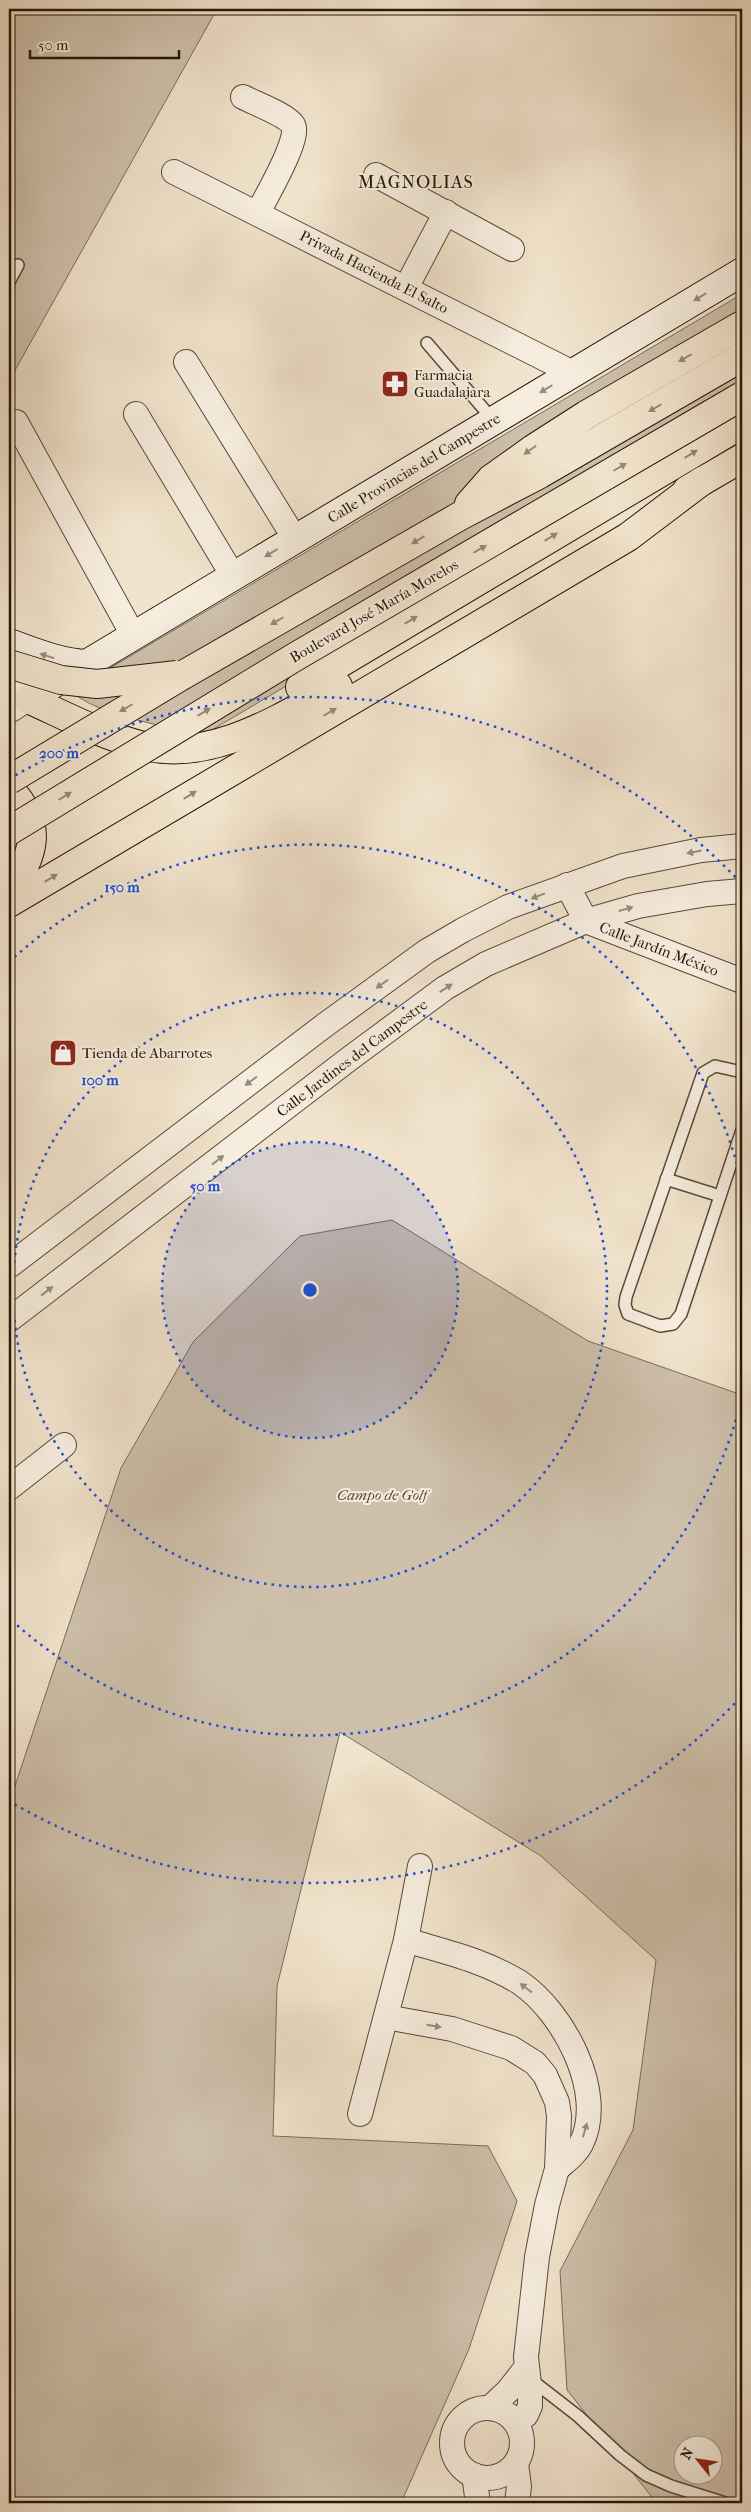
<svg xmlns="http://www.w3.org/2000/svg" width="751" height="2512" font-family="'IM FELL French Canon',serif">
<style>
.green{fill:#cec0ab;stroke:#7a6b5a;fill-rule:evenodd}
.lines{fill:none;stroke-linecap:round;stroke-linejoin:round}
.lane-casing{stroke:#59493a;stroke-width:14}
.street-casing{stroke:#59493a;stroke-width:26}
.secondary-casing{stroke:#261609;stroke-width:30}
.primary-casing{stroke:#261609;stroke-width:30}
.lane{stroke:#f6edde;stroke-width:11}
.street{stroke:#f6edde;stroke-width:24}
.secondary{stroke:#f6edde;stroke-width:28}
.primary{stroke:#f1e3cc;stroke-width:28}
.primary-bridge-casing{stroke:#261609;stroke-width:30;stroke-linecap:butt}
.primary-bridge{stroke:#f1e3cc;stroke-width:28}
.oneway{fill:#988c7e}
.oneway2{fill:#968774}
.ring{fill:none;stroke:#1d4ed8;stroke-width:2.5;stroke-dasharray:2.5 5}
.labels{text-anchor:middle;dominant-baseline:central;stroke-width:4;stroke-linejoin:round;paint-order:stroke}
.street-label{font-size:15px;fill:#261609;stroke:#f6edde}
.poi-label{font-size:15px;fill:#261609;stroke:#f6edde;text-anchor:start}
.park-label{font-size:15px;font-style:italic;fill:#58493a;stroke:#f6edde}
.quarter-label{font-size:18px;letter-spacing:1px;fill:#261609;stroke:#f6edde}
.centre{fill:#1d4ed8;stroke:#f6edde;stroke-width:2.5}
.ring-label{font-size:15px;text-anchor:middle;font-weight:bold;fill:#1d4ed8;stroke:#f6edde;stroke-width:4;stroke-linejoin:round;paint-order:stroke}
</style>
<rect width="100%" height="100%" fill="#f1e3cc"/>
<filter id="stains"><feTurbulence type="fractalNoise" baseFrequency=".004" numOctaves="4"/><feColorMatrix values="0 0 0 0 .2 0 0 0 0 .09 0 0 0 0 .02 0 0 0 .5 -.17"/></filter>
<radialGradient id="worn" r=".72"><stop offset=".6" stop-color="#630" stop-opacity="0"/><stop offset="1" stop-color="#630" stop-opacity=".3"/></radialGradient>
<g class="green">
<path d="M9 9H217L9 381Z"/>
<path d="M742 294V439L547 532 205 734C175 730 93 713 74 693L78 687Z"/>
<path d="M392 1220 588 1341 742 1395V2503H663L655 2501 567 2390 560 2271 633 2130 656 1960 541 1856 340 1732 277 1986 273 2136 488 2146 517 2201 469 2349 401 2503H9V1804L121 1468 193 1342 300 1236ZM684 2444H714V2474H684Z"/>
</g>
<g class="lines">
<g class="lane-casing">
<g id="lane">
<path d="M9 282 18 265"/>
<path d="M427 343 494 421"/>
<path d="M742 1072 715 1066 703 1073 626 1297 625 1305 628 1314 660 1326 673 1324 681 1314 742 1130"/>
<path d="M666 1179 720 1196"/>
<path d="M529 2378 578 2416 620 2455 646 2475 671 2486 725 2503"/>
</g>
</g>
<g class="street-casing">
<g id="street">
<path d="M243 97C254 103 287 115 293 125 301 138 265 198 258 213"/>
<path d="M174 172 573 373"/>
<path d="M376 175 512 249"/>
<path d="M406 288 446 212"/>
<path d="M186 362 295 539"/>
<path d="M136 414 233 576"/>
<path d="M16 422 133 635"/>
<path d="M9 711 28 699"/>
<path d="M567 885 586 921 742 981"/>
<path d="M9 1266 325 1025 427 951 463 930 508 907 623 866 701 850 742 846"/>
<path d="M9 1320 349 1059 445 988 486 964 586 921 638 906 707 894 742 891"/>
<path d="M9 1488 64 1445"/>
<path d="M406 1940C445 1952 483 1960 519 1982 563 2011 607 2093 581 2144 576 2154 566 2161 557 2169"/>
<path d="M386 2017 452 2029 511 2048 535 2063 545 2075 557 2102 559 2116 557 2169 547 2205 537 2257 526 2357 530 2393V2406L526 2415 516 2421"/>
<path d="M360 2114 406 1940 420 1866"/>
<path d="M491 2407 508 2391 526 2368"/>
<circle cx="487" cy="2443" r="35"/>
<path d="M516 2464 519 2486 517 2503"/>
<path d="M474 2475 478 2503"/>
</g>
</g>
<g class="secondary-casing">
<g id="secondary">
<path d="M9 643C34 652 60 663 87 664"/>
<path d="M9 690 28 699 742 272"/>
</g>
</g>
<g class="primary-casing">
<g id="primary">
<path d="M687 490 742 458"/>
<path d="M469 504 491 479 533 449 586 415 742 325"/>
<path d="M183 675 460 516 540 474 742 357"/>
<path d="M300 687 742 424"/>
<path d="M28 699C64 715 101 735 140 745 209 764 280 718 338 686"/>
<path d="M9 788C43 825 36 852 9 892"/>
<path d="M9 903 628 537 702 481"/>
</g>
</g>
<use href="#lane" class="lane"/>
<use href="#street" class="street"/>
<use href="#secondary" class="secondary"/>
<use href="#primary" class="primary"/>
<g class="primary-bridge-casing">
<g id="primary-bridge">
<path d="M9 664 61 680 97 684 177 675"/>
<path d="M9 780 183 675"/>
<path d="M9 831 295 657 742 396"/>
</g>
</g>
<use href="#primary-bridge" class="primary-bridge"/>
</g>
<defs><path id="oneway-solid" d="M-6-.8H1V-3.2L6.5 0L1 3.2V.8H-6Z" transform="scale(1.25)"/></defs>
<g class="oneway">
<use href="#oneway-solid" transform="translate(700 297) rotate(149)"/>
<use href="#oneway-solid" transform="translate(546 389) rotate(149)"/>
<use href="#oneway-solid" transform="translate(271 553) rotate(149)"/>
<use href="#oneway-solid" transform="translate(47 656) rotate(-163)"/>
<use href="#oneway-solid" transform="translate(694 852) rotate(169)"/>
<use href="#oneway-solid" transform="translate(538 896) rotate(159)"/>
<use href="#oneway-solid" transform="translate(626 909) rotate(-16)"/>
<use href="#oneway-solid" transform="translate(382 984) rotate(144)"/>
<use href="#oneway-solid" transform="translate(446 988) rotate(-33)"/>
<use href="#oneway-solid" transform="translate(251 1081) rotate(143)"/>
<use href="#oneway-solid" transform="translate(218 1160) rotate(-38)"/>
<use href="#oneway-solid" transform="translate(47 1291) rotate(-38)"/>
<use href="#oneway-solid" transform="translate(526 1988) rotate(-143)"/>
<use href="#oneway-solid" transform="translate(434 2026) rotate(10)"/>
<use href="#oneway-solid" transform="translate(585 2130) rotate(-74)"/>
</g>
<g class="oneway2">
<use href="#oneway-solid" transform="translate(685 358) rotate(150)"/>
<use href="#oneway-solid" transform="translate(655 408) rotate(150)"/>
<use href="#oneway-solid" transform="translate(530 450) rotate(145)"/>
<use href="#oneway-solid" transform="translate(691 454) rotate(-31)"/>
<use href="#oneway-solid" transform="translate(620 467) rotate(-30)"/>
<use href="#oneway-solid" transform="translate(551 537) rotate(-31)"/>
<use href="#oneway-solid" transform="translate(418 540) rotate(149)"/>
<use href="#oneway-solid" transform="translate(480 549) rotate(-30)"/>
<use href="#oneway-solid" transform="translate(411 620) rotate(-31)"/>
<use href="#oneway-solid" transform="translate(277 621) rotate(150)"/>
<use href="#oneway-solid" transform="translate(126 708) rotate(150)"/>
<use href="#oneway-solid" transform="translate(204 712) rotate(-31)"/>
<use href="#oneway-solid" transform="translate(330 712) rotate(-30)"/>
<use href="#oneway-solid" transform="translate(190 795) rotate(-31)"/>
<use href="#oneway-solid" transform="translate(65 796) rotate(-31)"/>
<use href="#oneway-solid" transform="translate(51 878) rotate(-31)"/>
</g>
<circle cx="310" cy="1290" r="148" fill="#1d4ed8" fill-opacity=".12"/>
<g class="ring">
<circle cx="310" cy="1290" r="148"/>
<circle cx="310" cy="1290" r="297"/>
<path d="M742 1398A445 445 0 0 1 9 1618M9 962A445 445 0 0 1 742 1182"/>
<path d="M740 1698A593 593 0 0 1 9 1801M9 779A593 593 0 0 1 740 882"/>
</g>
<defs>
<g id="pharmacy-square" transform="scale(1.4375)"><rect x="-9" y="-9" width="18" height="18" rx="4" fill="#8f2418" stroke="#f6edde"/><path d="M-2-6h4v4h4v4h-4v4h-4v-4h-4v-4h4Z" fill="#fff"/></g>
<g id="shop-square" transform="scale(1.4375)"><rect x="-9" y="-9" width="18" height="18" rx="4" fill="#8f2418" stroke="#f6edde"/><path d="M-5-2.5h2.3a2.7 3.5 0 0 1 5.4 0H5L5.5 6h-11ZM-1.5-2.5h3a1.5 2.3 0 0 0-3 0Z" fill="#fff"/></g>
</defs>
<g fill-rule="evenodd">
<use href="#pharmacy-square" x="395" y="384"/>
<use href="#shop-square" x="63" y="1053"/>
</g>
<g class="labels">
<g class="street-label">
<text transform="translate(374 272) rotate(27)">Privada Hacienda El Salto</text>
<text transform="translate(414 468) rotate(-31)">Calle Provincias del Campestre</text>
<text transform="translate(374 611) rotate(-30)">Boulevard José María Morelos</text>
<text transform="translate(659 949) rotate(21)">Calle Jardín México</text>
<text transform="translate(352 1058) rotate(-37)">Calle Jardines del Campestre</text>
</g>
<g class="poi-label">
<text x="414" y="375">Farmacia<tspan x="414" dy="17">Guadalajara</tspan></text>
<text x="82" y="1053">Tienda de Abarrotes</text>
</g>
<g class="park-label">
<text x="382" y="1495">Campo de Golf</text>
</g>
<g class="quarter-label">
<text x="416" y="182">MAGNOLIAS</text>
</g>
</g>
<circle cx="310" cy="1290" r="8" class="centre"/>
<g class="ring-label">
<text x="59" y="758">200 m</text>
<text x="122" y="892">150 m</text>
<text x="100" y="1085">100 m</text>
<text x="205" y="1191">50 m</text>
</g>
<rect width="751" height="2512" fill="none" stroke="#f1e3cc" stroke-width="30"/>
<rect x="10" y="10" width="731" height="2492" fill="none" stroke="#261609" stroke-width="2.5"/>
<rect x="15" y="15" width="721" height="2482" fill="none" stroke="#261609"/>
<g transform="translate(698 2460) rotate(300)"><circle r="24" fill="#f6edde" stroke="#a39789"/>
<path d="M0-4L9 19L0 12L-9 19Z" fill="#8f2418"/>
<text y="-8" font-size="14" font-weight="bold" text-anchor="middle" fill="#261609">N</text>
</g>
<path d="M30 50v8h149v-8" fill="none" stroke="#261609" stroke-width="2.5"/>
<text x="38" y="50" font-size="15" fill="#261609" stroke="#f6edde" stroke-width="4" paint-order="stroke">50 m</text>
<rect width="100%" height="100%" filter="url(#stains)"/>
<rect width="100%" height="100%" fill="url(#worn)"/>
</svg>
